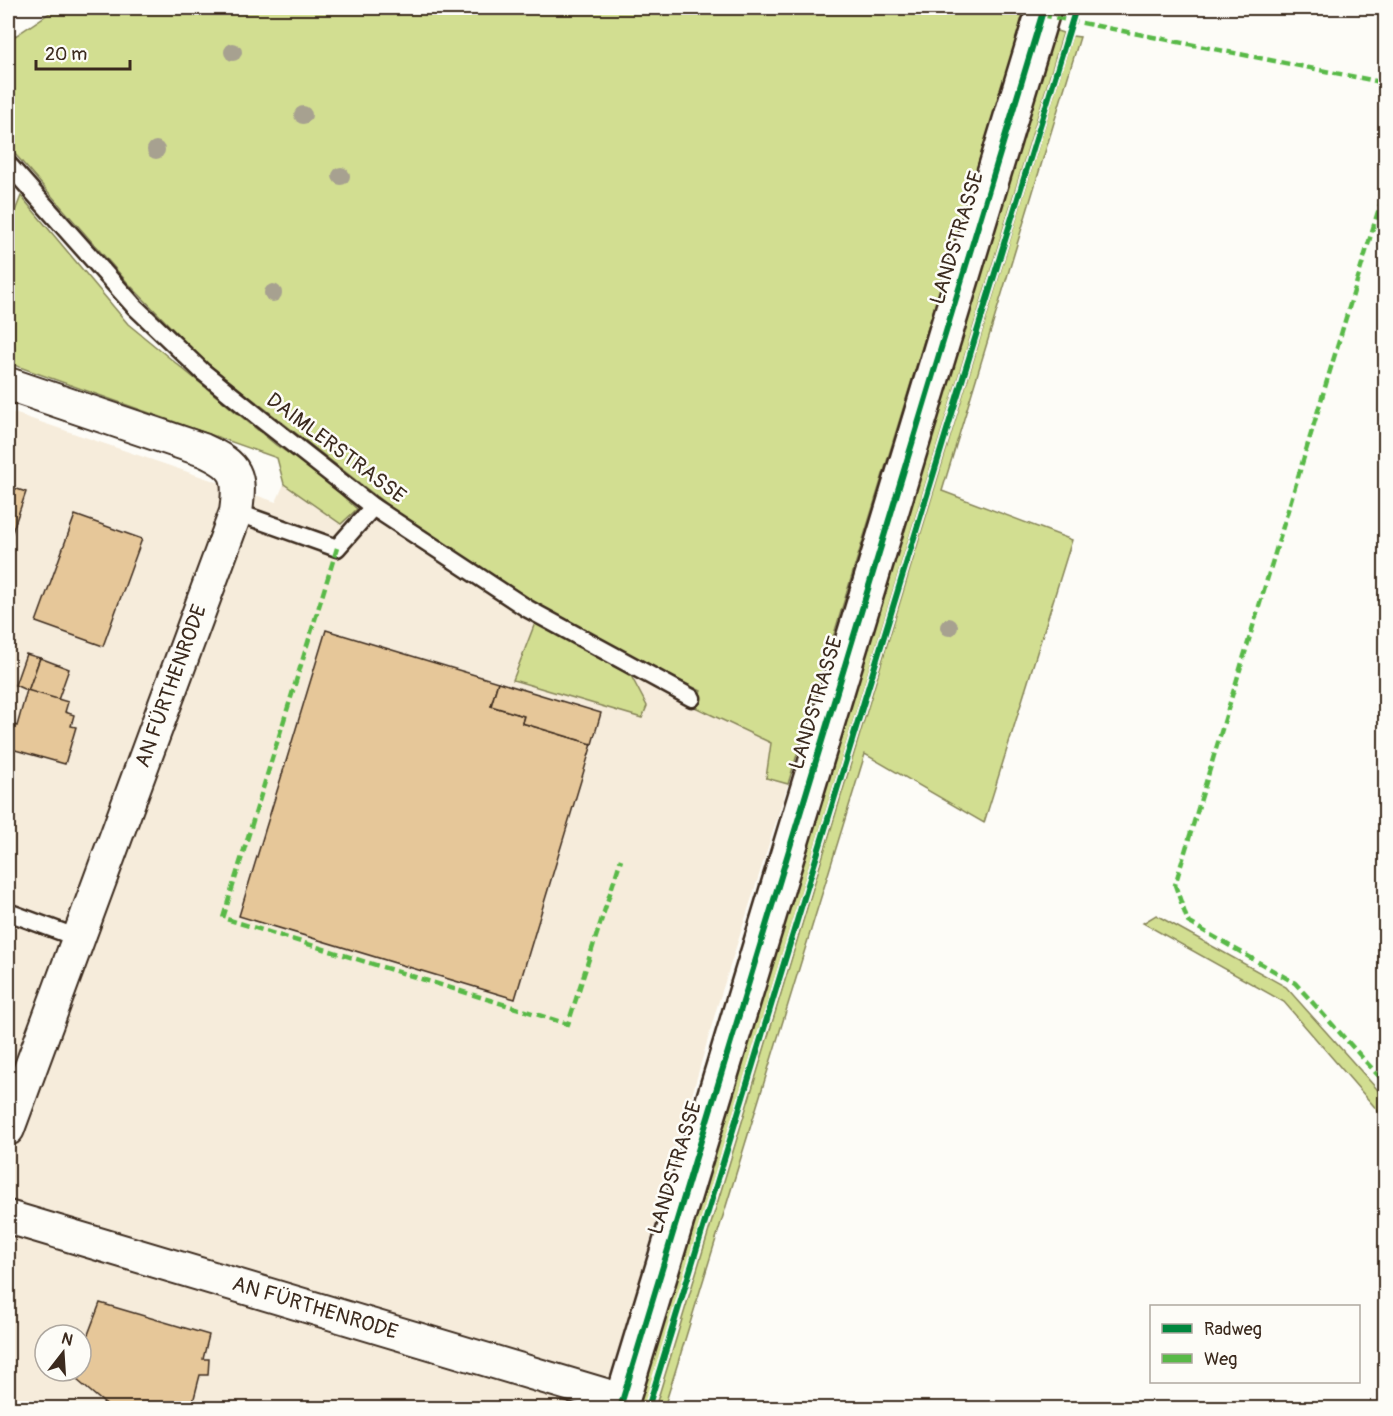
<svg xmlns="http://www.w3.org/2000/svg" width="1393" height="1416" font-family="Pangolin,sans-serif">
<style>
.built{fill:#f6ecdb;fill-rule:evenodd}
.green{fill:#d2de91;stroke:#868458;stroke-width:1.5}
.building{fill:#e6c799;stroke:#3b2a1e;stroke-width:1.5}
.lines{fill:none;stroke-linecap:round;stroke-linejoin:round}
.lane-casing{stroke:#3b2a1e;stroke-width:21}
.street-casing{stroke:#3b2a1e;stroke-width:36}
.secondary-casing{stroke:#3b2a1e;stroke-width:38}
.lane{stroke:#fdfcf7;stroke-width:16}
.street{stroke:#fdfcf7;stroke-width:32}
.secondary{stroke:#fdfcf7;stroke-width:33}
.quiet{stroke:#58b947;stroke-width:4.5;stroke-dasharray:9 4.5;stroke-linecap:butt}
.cycleway-casing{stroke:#fdfcf7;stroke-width:10}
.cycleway{stroke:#00873e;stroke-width:6}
.tree{fill:#a7a190}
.labels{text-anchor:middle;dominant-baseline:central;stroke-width:5;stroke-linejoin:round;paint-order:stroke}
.street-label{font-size:21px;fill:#3b2a1e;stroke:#fdfcf7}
</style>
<rect width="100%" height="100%" fill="#fdfcf7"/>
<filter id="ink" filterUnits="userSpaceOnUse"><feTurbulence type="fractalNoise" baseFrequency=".0167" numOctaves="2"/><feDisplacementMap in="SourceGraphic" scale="12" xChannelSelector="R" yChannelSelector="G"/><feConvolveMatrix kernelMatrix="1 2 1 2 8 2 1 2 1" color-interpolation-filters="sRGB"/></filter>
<g filter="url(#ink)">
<path class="built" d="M8 411 276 502 284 484 341 524 357 509 521 615 695 707 771 743 766 777 788 784 717 1007 630 1313 599 1408H8ZM45 1335H81V1371H45Z"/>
<g class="green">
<path d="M57 8H1000L1002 15 1004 8H1026L788 784 766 778 771 743 695 707 701 691 639 661 525 600 414 526 203 360 127 282 8 146V41Z"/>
<path d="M1054 30 1063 33 644 1408H634Z"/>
<path d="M1072 36 1080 37 942 491 1072 540 984 823 865 754 664 1408H655Z"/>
<path d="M21 196 128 324 276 445 320 475 357 509 341 524 284 484 277 458 8 363V229Z"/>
<path d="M535 623 629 672 647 706 642 718 513 680Z"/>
<path d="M1156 915 1286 987 1385 1098V1119L1284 1002 1143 923Z"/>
</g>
<g class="building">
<path d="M8 486 26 492 8 544Z"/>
<path d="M75 515 142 539 103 646 36 622Z"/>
<path d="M326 630 498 682 491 706 524 716 522 723 592 744 515 999 239 916Z"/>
<path d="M26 654 40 658 28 691 15 685Z"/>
<path d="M40 658 69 669 58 700 28 691Z"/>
<path d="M498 682 601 713 592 744 522 723 524 716 491 706Z"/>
<path d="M27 690 68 702 65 712 74 715 71 726 76 727 65 764 8 748 14 725 17 726Z"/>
<path d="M100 1303 209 1335 203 1359H209L208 1375H200L192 1406 183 1404 182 1408H110L77 1380 84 1372 80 1371 81 1353Z"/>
</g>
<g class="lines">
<g class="lane-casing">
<g id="lane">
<path d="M8 164 135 307 203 372 261 419 373 507 528 609 692 698"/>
<path d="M236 512 337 548 373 507"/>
<path d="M8 912 78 938"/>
</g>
</g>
<g class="street-casing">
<g id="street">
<path d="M8 384 203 450C238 466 241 475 236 512L8 1129"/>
<path d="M8 1217 622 1400"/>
</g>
</g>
<g class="secondary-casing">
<path id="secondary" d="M620 1408 1044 8"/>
</g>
<use href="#lane" class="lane"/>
<use href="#street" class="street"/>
<use href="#secondary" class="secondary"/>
<g class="quiet">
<path d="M1042 15 1386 83"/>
<path d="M1386 185 1175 885 1188 922 1295 983 1386 1084"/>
<path d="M337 548 223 918 568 1024 621 859"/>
</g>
<g class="cycleway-casing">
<g id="cycleway">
<path d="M620 1408 1044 8"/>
<path d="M648 1408 1076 8"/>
</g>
</g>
<use href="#cycleway" class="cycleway"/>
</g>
<g class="tree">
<circle cx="233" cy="52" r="9"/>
<circle cx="303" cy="115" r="9"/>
<circle cx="156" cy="150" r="9"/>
<circle cx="341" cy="176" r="9"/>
<circle cx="273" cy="293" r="9"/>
<circle cx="949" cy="627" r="9"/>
</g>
</g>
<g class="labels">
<g class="street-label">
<text transform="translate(957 238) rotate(-73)">LANDSTRASSE</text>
<text transform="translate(336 448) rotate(37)">DAIMLERSTRASSE</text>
<text transform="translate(171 686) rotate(-70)">AN FÜRTHENRODE</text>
<text transform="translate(816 703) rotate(-73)">LANDSTRASSE</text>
<text transform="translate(675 1168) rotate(-73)">LANDSTRASSE</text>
<text transform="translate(315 1308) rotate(17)">AN FÜRTHENRODE</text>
</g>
</g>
<rect width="1393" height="1416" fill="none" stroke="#fdfcf7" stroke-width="30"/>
<rect x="15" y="15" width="1363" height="1386" fill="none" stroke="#3b2a1e" stroke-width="2" filter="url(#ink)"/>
<rect x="1150" y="1305" width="210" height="78" fill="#fdfcf7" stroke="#afa8a0" stroke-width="1.5"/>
<rect x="1162" y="1324" width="30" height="9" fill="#00873e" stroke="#afa8a0" stroke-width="1.5"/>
<text x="1204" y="1335" font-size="18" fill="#3b2a1e">Radweg</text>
<rect x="1162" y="1354" width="30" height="9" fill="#58b947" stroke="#afa8a0" stroke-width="1.5"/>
<text x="1204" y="1365" font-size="18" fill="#3b2a1e">Weg</text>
<g transform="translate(63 1353) rotate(17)"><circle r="28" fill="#fdfcf7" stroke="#afa8a0" stroke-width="1.5"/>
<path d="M0-4.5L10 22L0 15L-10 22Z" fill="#3b2a1e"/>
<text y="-9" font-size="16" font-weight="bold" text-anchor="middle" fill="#3b2a1e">N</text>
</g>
<path d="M36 60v9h94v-9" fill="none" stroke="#3b2a1e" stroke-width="3"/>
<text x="45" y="60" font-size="18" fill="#3b2a1e" stroke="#fdfcf7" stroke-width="4.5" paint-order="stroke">20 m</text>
</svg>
